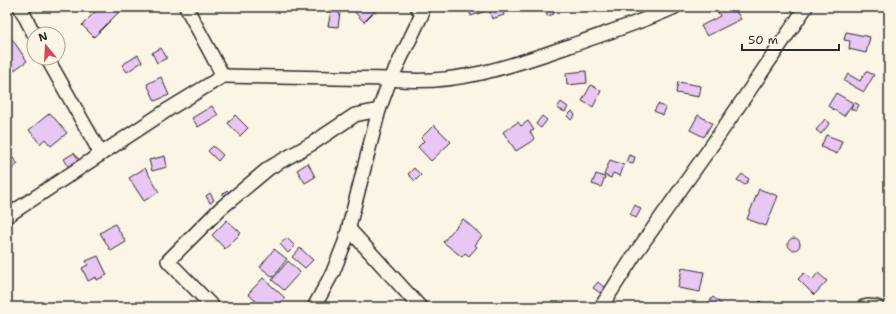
<svg xmlns="http://www.w3.org/2000/svg" width="896" height="314" font-family="'Shantell Sans',sans-serif">
<style>
.building{fill:#e8c7f4;stroke:#2b2b2b}
.lines{fill:none;stroke-linecap:round;stroke-linejoin:round}
.minor-casing{stroke:#2b2b2b;stroke-width:16}
.minor{stroke:#fcf5e5;stroke-width:13}
</style>
<rect width="100%" height="100%" fill="#fcf5e5"/>
<filter id="ink" filterUnits="userSpaceOnUse"><feTurbulence type="fractalNoise" baseFrequency=".025" numOctaves="2"/><feDisplacementMap in="SourceGraphic" scale="8" xChannelSelector="R" yChannelSelector="G"/><feConvolveMatrix kernelMatrix="1 2 1 2 8 2 1 2 1" color-interpolation-filters="sRGB"/></filter>
<g filter="url(#ink)">
<g class="building">
<path d="M100 7H115L120 11 94 37 82 25Z"/>
<path d="M350 7H373L376 10 364 22Z"/>
<path d="M468 7H502L504 15 492 19 489 10 471 16Z"/>
<path d="M544 7H552L554 14 547 16Z"/>
<path d="M723 7H740L741 9 736 11 741 19 707 36 701 26 720 16 717 10Z"/>
<path d="M331 11 340 13 338 27 328 26Z"/>
<path d="M846 32 870 37 866 53 849 49 850 41 844 40Z"/>
<path d="M12 39 27 61 13 71 7 62V42Z"/>
<path d="M161 48 167 58 157 63 152 53Z"/>
<path d="M138 55 142 62 127 72 122 65Z"/>
<path d="M586 71 587 83 567 85 566 73Z"/>
<path d="M866 71 874 75 864 92 844 81 848 74 860 81Z"/>
<path d="M161 77 169 95 155 101 147 84Z"/>
<path d="M678 82 701 86 699 97 676 93Z"/>
<path d="M591 85 601 91 593 107 582 101Z"/>
<path d="M836 93 853 103 844 116 828 106Z"/>
<path d="M561 102 568 107 565 112 557 108Z"/>
<path d="M854 102 859 105 856 111 851 109Z"/>
<path d="M658 104 666 108 663 115 654 111Z"/>
<path d="M212 106 218 115 198 127 192 118Z"/>
<path d="M572 111 575 115 571 120 567 116Z"/>
<path d="M50 113 67 133 51 146 45 139 40 144 29 130Z"/>
<path d="M235 115 248 128 240 136 228 123Z"/>
<path d="M698 115 712 123 704 137 690 130Z"/>
<path d="M542 116 547 120 541 128 536 124Z"/>
<path d="M825 119 830 123 821 134 816 130Z"/>
<path d="M528 121 534 130 530 132 535 139 516 151 503 132 518 122 521 126Z"/>
<path d="M434 125 451 142 431 161 418 147 424 141 421 138Z"/>
<path d="M826 135 842 141 837 154 821 147Z"/>
<path d="M213 146 223 155 218 161 208 151Z"/>
<path d="M7 151 18 164 7 173Z"/>
<path d="M74 153 80 161 69 168 64 159Z"/>
<path d="M629 155 635 157 633 164 626 162Z"/>
<path d="M165 156 167 167 152 171 149 160Z"/>
<path d="M610 160 624 165 620 176 613 173 611 178 604 175Z"/>
<path d="M308 163 315 177 305 183 297 170Z"/>
<path d="M145 168 159 192 144 201 129 178Z"/>
<path d="M414 168 421 175 415 181 408 174Z"/>
<path d="M596 174 605 177 601 187 592 184Z"/>
<path d="M742 174 749 179 745 185 737 180Z"/>
<path d="M759 189 778 196 766 226 747 219Z"/>
<path d="M227 190 233 196 228 201 222 195Z"/>
<path d="M210 193 214 200 210 203 206 196Z"/>
<path d="M635 205 641 209 636 218 630 214Z"/>
<path d="M463 219 482 236 475 245 477 247 469 256 465 253 462 257 443 242Z"/>
<path d="M227 220 241 233 225 249 212 235Z"/>
<path d="M115 224 126 242 111 251 100 233Z"/>
<path d="M287 238 295 246 288 253 280 244Z"/>
<circle cx="794" cy="244" r="6"/>
<path d="M300 248 313 260 305 268 292 257Z"/>
<path d="M274 249 287 259 273 277 260 267Z"/>
<path d="M98 256 107 275 97 280 96 277 88 281 82 268 88 265 86 261Z"/>
<path d="M288 261 300 272 284 290 272 280Z"/>
<path d="M682 268 704 272 700 292 678 288Z"/>
<path d="M804 273 812 280 818 273 827 281 814 295 798 279Z"/>
<path d="M263 278 285 298 276 307H263L248 294Z"/>
<path d="M598 282 605 288 600 293 593 288Z"/>
<path d="M713 297 725 307H705Z"/>
<path d="M760 301 766 307H754Z"/>
</g>
<g class="lines">
<g class="minor-casing">
<g id="minor">
<path d="M20 7 34 34"/>
<path d="M47 58 101 154"/>
<path d="M223 76 391 79C457 87 520 63 581 42 612 31 644 21 675 7"/>
<path d="M7 216 169 109 223 76 186 7"/>
<path d="M349 229 420 307"/>
<path d="M213 307 168 261 220 209 269 168 313 143 355 115 379 110"/>
<path d="M314 307 333 272 345 242 379 110 388 85 422 14 417 7"/>
<path d="M601 307 635 254 710 148 806 7"/>
<path d="M863 307 868 306 877 307"/>
</g>
</g>
<use href="#minor" class="minor"/>
</g>
</g>
<rect width="896" height="314" fill="none" stroke="#fcf5e5" stroke-width="24"/>
<rect x="12" y="12" width="872" height="290" fill="none" stroke="#2b2b2b" stroke-width="1.5" filter="url(#ink)"/>
<g transform="translate(46 46) rotate(342)"><circle r="19" fill="#fcf5e5" stroke="#a8a49b"/>
<path d="M0-3L7 15L0 10L-7 15Z" fill="#d1495b"/>
<text y="-6" font-size="11" font-weight="bold" text-anchor="middle" fill="#2b2b2b">N</text>
</g>
<path d="M742 44v6h97v-6" fill="none" stroke="#2b2b2b" stroke-width="2"/>
<text x="748" y="44" font-size="12" fill="#2b2b2b" stroke="#fcf5e5" stroke-width="3" paint-order="stroke">50 m</text>
</svg>
